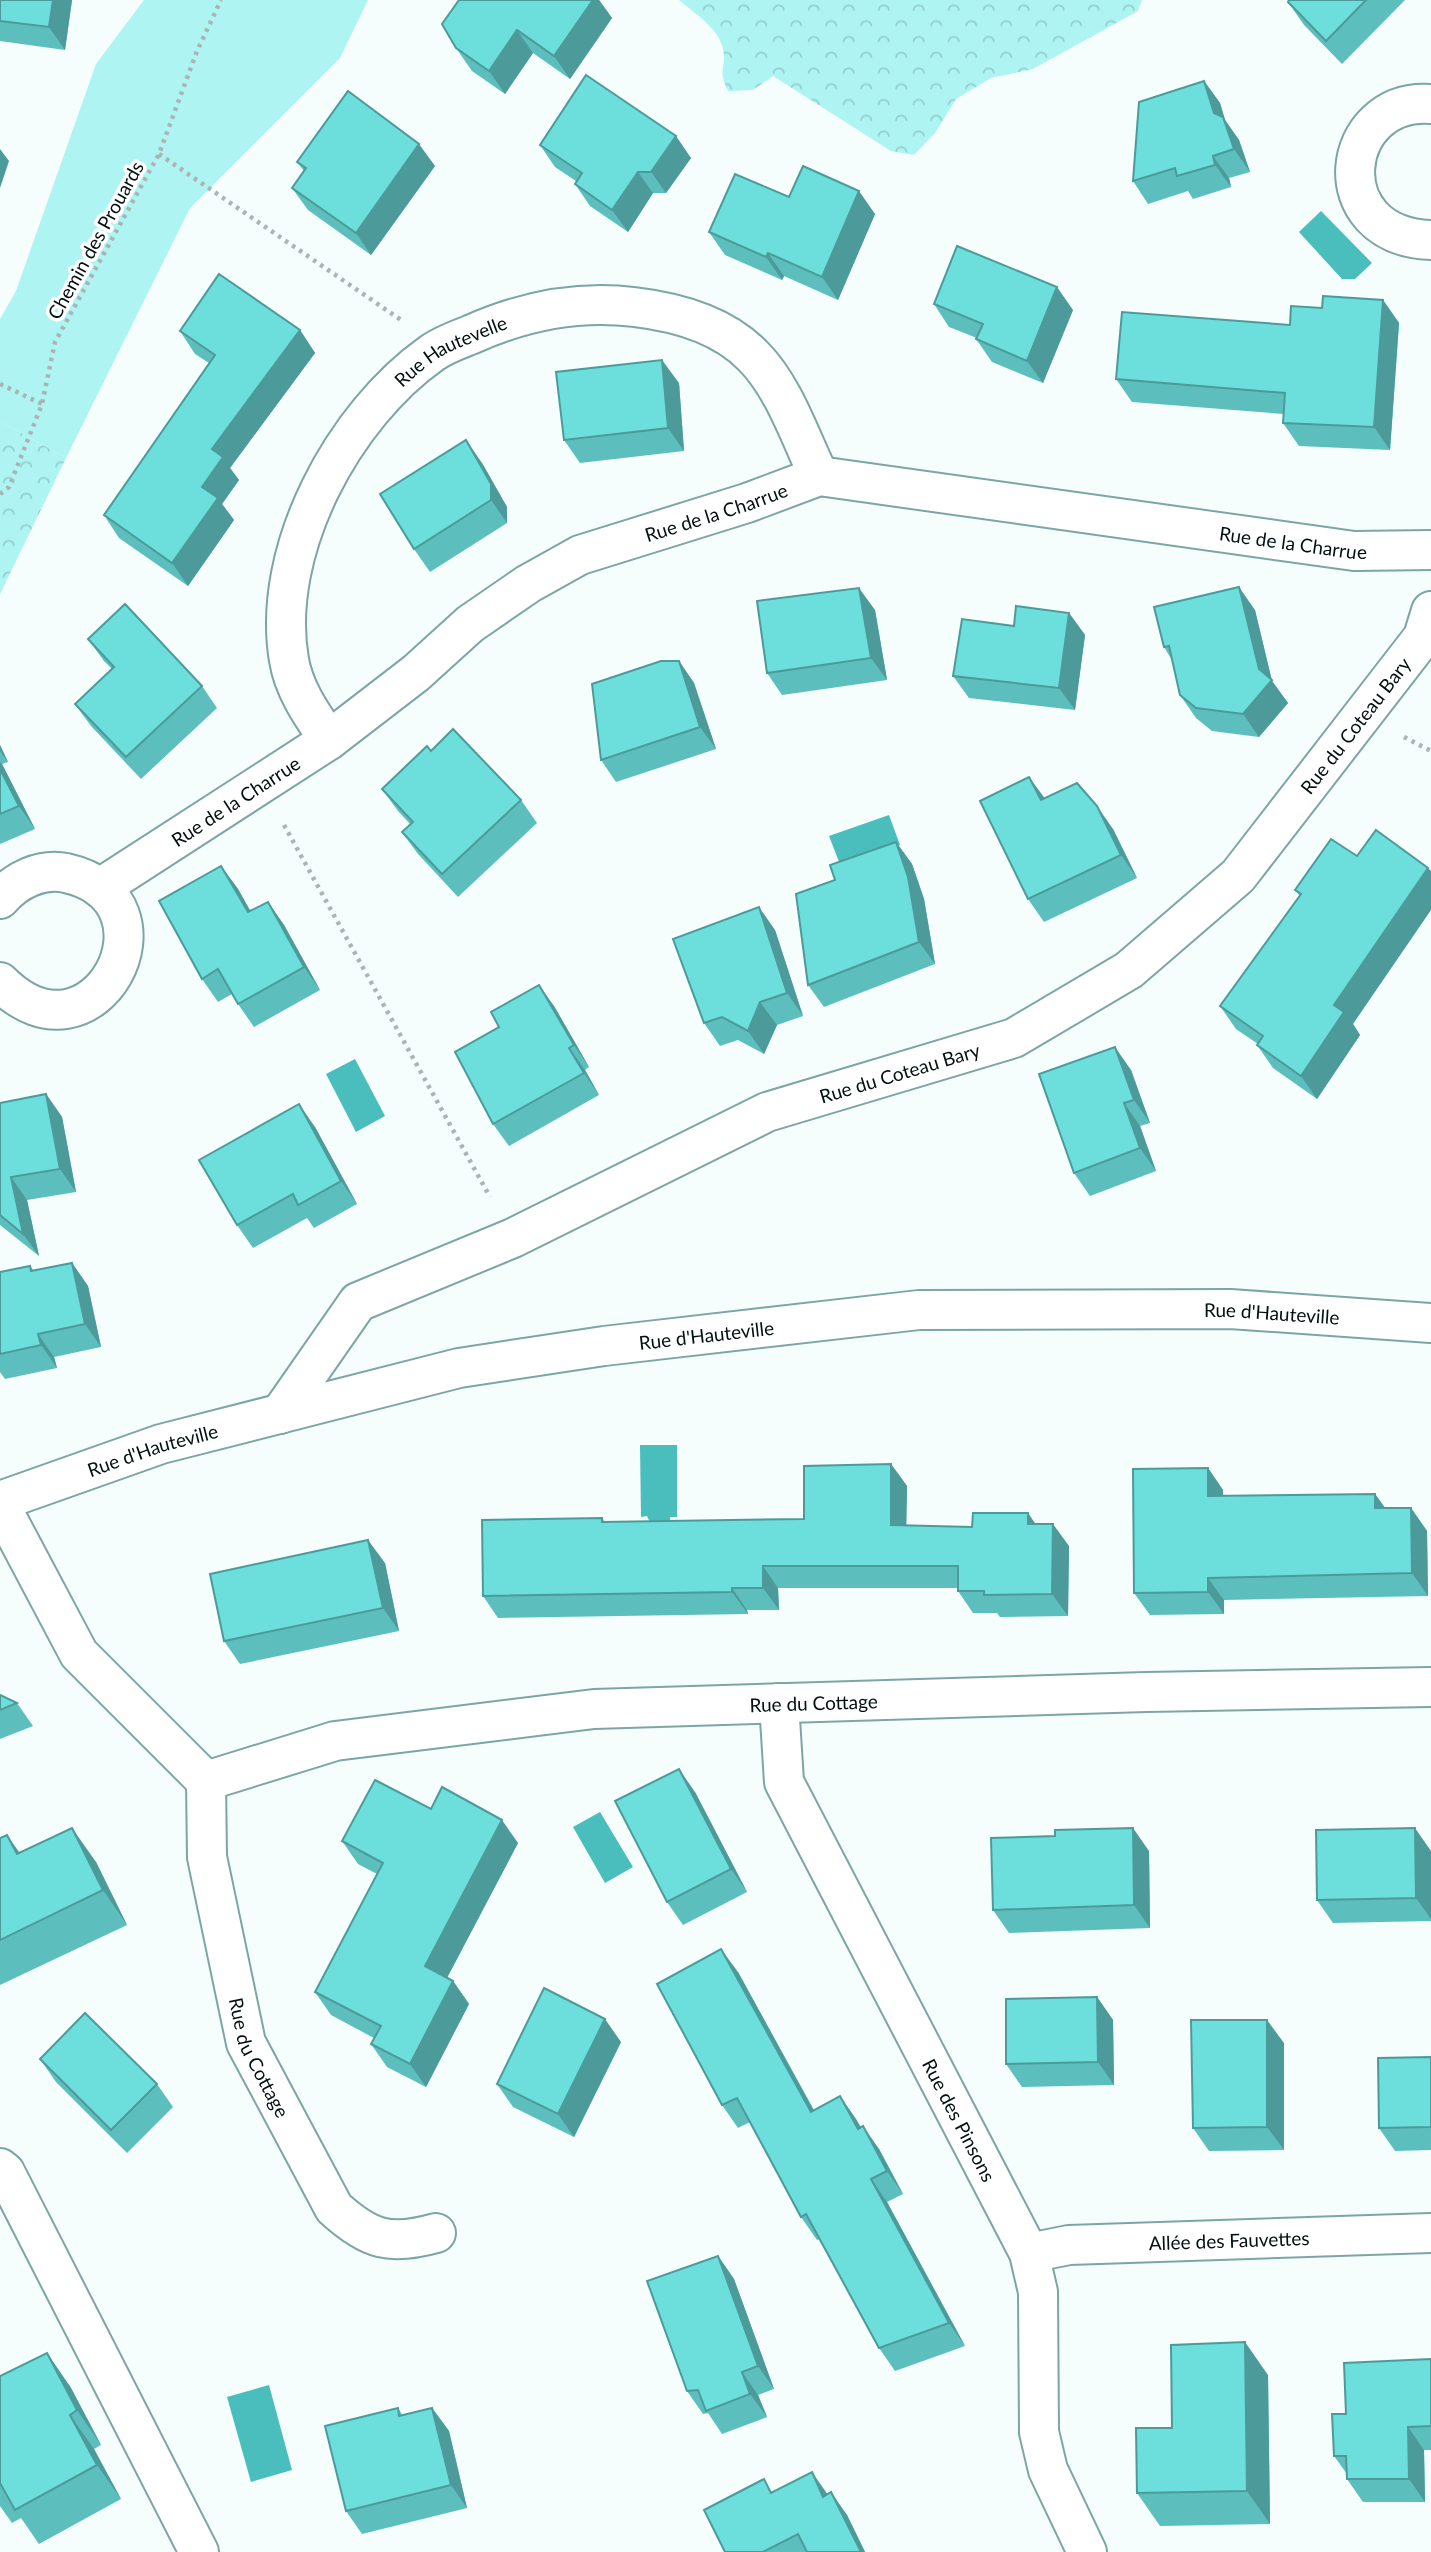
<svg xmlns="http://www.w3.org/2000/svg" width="1431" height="2552" font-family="Lato,sans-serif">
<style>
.green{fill:#adf4f2}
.forest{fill:url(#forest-crowns)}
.water{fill:#49bebc}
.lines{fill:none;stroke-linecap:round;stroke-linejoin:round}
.minor-casing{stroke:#7ca6a4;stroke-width:42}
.path{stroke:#aab4b4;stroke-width:4.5;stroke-dasharray:3.5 5;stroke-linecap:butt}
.minor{stroke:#fff;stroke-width:38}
.wall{fill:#5dbfbd}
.shaded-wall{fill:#4c9b9a}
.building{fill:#6cdedc;stroke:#4c9b9a;stroke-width:2}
.labels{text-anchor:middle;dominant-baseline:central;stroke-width:7;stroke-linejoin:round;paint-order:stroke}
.street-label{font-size:19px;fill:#02100f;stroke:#fff}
</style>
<defs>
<pattern id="forest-crowns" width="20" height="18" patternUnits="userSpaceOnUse" patternTransform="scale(1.75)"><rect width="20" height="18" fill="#adf4f2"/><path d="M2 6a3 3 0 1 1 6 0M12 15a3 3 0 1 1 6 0" fill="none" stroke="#93d0ce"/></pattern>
</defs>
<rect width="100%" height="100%" fill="#f5fdfd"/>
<path class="green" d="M144 0H368L340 58 190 208 66 458 0 421V319L16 291 96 64Z"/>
<g class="forest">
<path d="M679 0H1142L1138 11 1033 69 991 78 956 99 935 133 914 155 891 151 773 76 753 90 728 91C717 69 727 67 723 49 719 28 694 13 679 0Z"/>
<path d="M0 421 66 458 0 594Z"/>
</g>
<g class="water">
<path d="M1321 211 1372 263 1355 279H1342L1299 232Z"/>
<path d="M889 815 900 845 841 867 829 836Z"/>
<path d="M355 1059 385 1116 356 1132 326 1074Z"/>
<path d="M640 1445H677V1517H670V1522L651 1525 647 1516 641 1517Z"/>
<path d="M600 1812 633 1867 605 1883 573 1827Z"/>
<path d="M269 2385 292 2470 251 2482 227 2397Z"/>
</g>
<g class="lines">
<g class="minor-casing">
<g id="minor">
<path d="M1431 104C1339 97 1321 236 1431 240"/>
<path id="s1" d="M329 740C312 715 294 690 289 660 270 550 344 415 432 353 443 345 457 340 470 335 523 311 576 300 634 307 677 312 722 324 753 356 784 387 800 437 819 476"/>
<path id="s2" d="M100 888 329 740 416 673 470 624 528 584 580 555 747 503 819 476 1354 551 1431 550"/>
<path d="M0 899C16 880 41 868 66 873 187 900 94 1077 0 982"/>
<path id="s3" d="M280 1414 358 1302 513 1238 767 1112 1014 1038 1129 970 1238 876 1423 637 1431 611"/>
<path id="s4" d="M0 1501 161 1444 459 1368 604 1346 919 1310 1230 1309 1431 1323"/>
<path id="s5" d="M0 1505 79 1654 206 1781 335 1741 594 1709 1146 1692 1431 1687"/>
<path id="s6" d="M779 1703 784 1782 1029 2253 1038 2292 1039 2432 1048 2470 1087 2552"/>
<path id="s7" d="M206 1781 207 1857 246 2043 334 2208C369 2240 390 2246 436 2233"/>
<path d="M0 2168 5 2172 199 2552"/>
<path id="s8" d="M1029 2253 1069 2245 1431 2233"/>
</g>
</g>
<g class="path">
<path d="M159 154 401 320"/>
<path d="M0 384 42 404"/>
<path d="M0 494 9 487 42 404 55 342 159 154 197 51 221 0"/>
<path d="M1404 737 1431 751"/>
<path d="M284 825 490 1197"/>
</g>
<use href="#minor" class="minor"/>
</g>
<g class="wall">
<path d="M0 0H72L65 50 0 41Z"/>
<path d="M459 0H599L612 18 570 79 533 53 505 94 472 71 456 48Z"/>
<path d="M1289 0H1405L1342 64 1304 25 1288 2Z"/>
<path d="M1204 81 1220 103 1225 120 1239 140 1250 172 1229 178 1231 187 1193 199 1188 191 1148 204 1133 181Z"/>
<path d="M540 145 691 158 666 193H653L628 232 590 206 575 184 576 181 555 167Z"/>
<path d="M297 162 435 166 371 255 308 210 292 188 304 171Z"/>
<path d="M789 197 875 214 838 300 784 276 782 280 725 255 709 232Z"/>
<path d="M1383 300 1399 323 1390 450 1299 446 1283 423 1284 414 1132 402 1116 379 1290 325 1322 308Z"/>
<path d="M934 304 1073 310 1043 383 992 362 976 339 977 338 949 327Z"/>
<path d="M300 330 315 353 230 468 239 480 222 504 234 520 188 586 119 538 104 515 209 363 195 354 180 331Z"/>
<path d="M679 383 684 451 580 463 564 440Z"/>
<path d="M482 463 507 507V523L430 572 414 549Z"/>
<path d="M875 610 887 680 782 695 767 673Z"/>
<path d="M1255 610 1272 681 1288 703 1259 737 1212 731 1196 718 1180 695 1172 660 1164 647Z"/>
<path d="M1069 613 1085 635 1075 710 969 698 953 676 1014 626Z"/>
<path d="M88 639 202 686 217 708 141 779 91 726 75 704 112 669 104 661Z"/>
<path d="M679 661 694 683 716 749 616 782 601 760Z"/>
<path d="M0 745 8 762 2 764 35 829 0 844Z"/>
<path d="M382 789 521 800 537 823 458 897 418 854 402 832 410 824 398 811Z"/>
<path d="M1045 799 1113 829 1137 878 1044 922 1028 899Z"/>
<path d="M1331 839 1353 1024 1360 1035 1317 1099 1273 1068 1257 1045 1258 1044 1236 1029 1220 1006 1300 896 1295 890Z"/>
<path d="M896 842 912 864 924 899 935 964 824 1007 808 985 835 880Z"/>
<path d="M221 866 238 889 250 911 268 902 284 925 320 990 254 1027 238 1004 232 994 218 1002 202 979Z"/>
<path d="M775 930 803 1016 777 1025 764 1054 738 1040 720 1046 704 1023Z"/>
<path d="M554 1006 589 1067 585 1070 599 1095 509 1146 493 1124Z"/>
<path d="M1131 1070 1150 1123 1140 1126 1156 1171 1090 1196 1074 1173Z"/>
<path d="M46 1094 62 1117 76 1192 27 1200 39 1256 0 1225V1103Z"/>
<path d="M315 1127 357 1204 314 1228 307 1218 253 1248 237 1225Z"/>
<path d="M72 1263 88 1286 101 1347 54 1357 57 1368 5 1379 0 1372V1272L30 1266 34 1271Z"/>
<path d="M891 1464 907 1486 906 1525 972 1527 1028 1513 1035 1524 1069 1546 1068 1616 1000 1617 997 1613H973L958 1591V1588H778L779 1610H747L748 1614 498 1618 483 1596 602 1518 605 1522 804 1519Z"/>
<path d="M1208 1468 1223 1490V1496L1375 1494 1385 1508H1411L1427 1531 1428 1596 1224 1600V1614L1150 1615 1134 1593Z"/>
<path d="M385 1563 399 1631 240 1664 224 1641Z"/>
<path d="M0 1695 17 1703 33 1726 0 1739Z"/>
<path d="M695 1792 747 1892 683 1925 667 1902Z"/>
<path d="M431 1809 518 1843 447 1978 453 1981 469 2004 426 2087 387 2067 371 2044 374 2038 331 2015 315 1992 377 1874 358 1864 342 1841Z"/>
<path d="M0 1838 20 1853 96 1862 127 1925 0 1985Z"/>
<path d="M1149 1851 1150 1928 1009 1933 993 1910Z"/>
<path d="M1431 1851V1921L1333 1923 1317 1900Z"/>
<path d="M738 1972 814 2110 840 2096 861 2127 879 2149 903 2194 887 2202 965 2346 895 2371 879 2348 820 2239 817 2240 801 2217 750 2122 738 2128 722 2105Z"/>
<path d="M1097 1997 1113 2020 1114 2085 1022 2087 1006 2064Z"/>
<path d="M621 2042 574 2137 513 2107 497 2084Z"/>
<path d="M1284 2043V2150L1209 2151 1193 2128Z"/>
<path d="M1431 2057V2150L1395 2151 1379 2128Z"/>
<path d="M40 2059 157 2084 173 2107 127 2153 56 2082Z"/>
<path d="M718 2256 734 2279 774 2389 758 2395 767 2417 722 2434 708 2413 703 2414 687 2391Z"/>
<path d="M47 2353 71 2388 101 2445 94 2449 121 2499 39 2544 21 2518 12 2523 0 2506V2376Z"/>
<path d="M1431 2359V2450H1424L1425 2502H1363L1347 2479V2474L1334 2456Z"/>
<path d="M1268 2375 1270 2524 1160 2526 1137 2493 1172 2428Z"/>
<path d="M398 2408 403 2416 432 2408 449 2431 467 2508 362 2534 346 2511Z"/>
<path d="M773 2492 827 2494 847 2515 865 2552H725Z"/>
</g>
<g class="shaded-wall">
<path d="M53 0H72L65 50 49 27Z"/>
<path d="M593 0H599L612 18 570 79 554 56Z"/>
<path d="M517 30 533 53 505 94 489 71Z"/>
<path d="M1204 81 1220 103 1225 120 1239 140 1250 172 1234 149 1214 113Z"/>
<path d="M676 136 691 158 666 193 651 172Z"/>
<path d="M419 144 435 166 371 255 356 233Z"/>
<path d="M0 149 9 161 0 188Z"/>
<path d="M1213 156 1229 178 1231 187 1215 165Z"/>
<path d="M638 172 653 193 628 232 612 210Z"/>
<path d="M859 191 875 214 838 300 822 277Z"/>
<path d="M768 253 784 276 782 280 766 257Z"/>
<path d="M1057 287 1073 310 1043 383 1027 361Z"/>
<path d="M1383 300 1399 323 1390 450 1374 427Z"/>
<path d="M300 330 315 353 230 468 239 480 222 504 234 520 188 586 172 563 202 487 212 449Z"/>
<path d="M662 360 679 383 684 451 668 428Z"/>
<path d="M466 440 482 463 507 507V523L491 500Z"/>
<path d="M1239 587 1255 610 1272 681 1288 703 1259 737 1243 714 1259 669Z"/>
<path d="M859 588 875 610 887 680 871 658Z"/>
<path d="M1069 613 1085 635 1075 710 1059 688Z"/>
<path d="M679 661 694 683 716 749 700 727Z"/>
<path d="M0 745 8 762 0 751Z"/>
<path d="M0 762 2 764 35 829 19 806 0 769Z"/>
<path d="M1029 777 1046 800H1041Z"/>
<path d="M1097 806 1113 829 1137 878 1121 855Z"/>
<path d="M896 842 912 864 924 899 935 964 919 942Z"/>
<path d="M221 866 238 889 264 935 248 912Z"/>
<path d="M1428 868 1431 871V910L1353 1024 1360 1035 1317 1099 1301 1076 1334 1005Z"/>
<path d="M268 902 284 925 320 990 304 967Z"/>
<path d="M759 907 775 930 803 1016 787 993Z"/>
<path d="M539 985 554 1006 589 1067 574 1045Z"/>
<path d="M760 1002 777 1025 764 1054 748 1031Z"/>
<path d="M1115 1047 1131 1070 1150 1123 1134 1100Z"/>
<path d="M569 1048 585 1070 599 1095 584 1073Z"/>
<path d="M46 1094 62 1117 76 1192 60 1169Z"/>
<path d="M1124 1103 1140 1126 1156 1171 1140 1148Z"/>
<path d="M299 1104 315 1127 357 1204 341 1181Z"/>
<path d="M11 1177 27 1200 39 1256 23 1234Z"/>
<path d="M72 1263 88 1286 101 1347 85 1324Z"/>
<path d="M38 1334 54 1357 57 1368 41 1345Z"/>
<path d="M891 1464 907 1486 906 1547 891 1525Z"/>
<path d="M1208 1468 1223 1490 1224 1519 1208 1496Z"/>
<path d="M1375 1494 1391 1516 1375 1508Z"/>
<path d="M1411 1508 1427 1531 1428 1596 1412 1573Z"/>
<path d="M1028 1513 1043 1535 1028 1524Z"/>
<path d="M1053 1524 1069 1546 1068 1616 1052 1594Z"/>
<path d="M368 1540 385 1563 399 1631 383 1608Z"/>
<path d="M763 1566 778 1588 779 1610 763 1588Z"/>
<path d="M1208 1578 1224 1600V1614L1208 1592Z"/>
<path d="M732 1588 747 1610 748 1614 732 1592Z"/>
<path d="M679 1769 695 1792 747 1892 731 1869Z"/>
<path d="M502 1820 518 1843 441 1989 425 1966Z"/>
<path d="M72 1828 96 1862 127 1925 103 1890Z"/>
<path d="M1133 1828 1149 1851 1150 1928 1134 1905Z"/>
<path d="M1415 1828 1431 1851V1919L1416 1898Z"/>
<path d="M7 1835 31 1869 17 1854Z"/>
<path d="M721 1949 738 1972 827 2135 811 2112Z"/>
<path d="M453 1981 469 2004 426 2087 410 2064Z"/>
<path d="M1097 1997 1113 2020 1114 2085 1098 2062Z"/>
<path d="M605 2019 621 2042 574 2137 558 2114Z"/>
<path d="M1267 2020 1284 2043V2150L1267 2127Z"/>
<path d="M840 2096 856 2119 874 2152 858 2129Z"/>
<path d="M863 2126 879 2149 903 2194 887 2171Z"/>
<path d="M871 2179 887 2202 965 2346 949 2323Z"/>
<path d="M718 2256 734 2279 774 2389 758 2366Z"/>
<path d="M1245 2342 1268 2375 1270 2524 1247 2491Z"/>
<path d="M47 2353 71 2388 101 2445 77 2410Z"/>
<path d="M742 2372 758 2395 767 2417 750 2394Z"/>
<path d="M432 2408 449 2431 467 2508 451 2485Z"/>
<path d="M70 2415 94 2449 121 2499 97 2465Z"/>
<path d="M1408 2427 1424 2450 1425 2502 1409 2479Z"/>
<path d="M812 2472 828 2495 823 2497Z"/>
<path d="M831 2492 847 2515 865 2552H861Z"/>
</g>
<g class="building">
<path d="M0 0H53L49 27 0 21Z"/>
<path d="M459 0H593L554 56 517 30 489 71 456 48 442 24Z"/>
<path d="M1289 0H1366L1326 41 1288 2Z"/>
<path d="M586 75 676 136 651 172H638L612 210 575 184 582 173 540 145Z"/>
<path d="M1204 81 1214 113 1223 117 1234 149 1213 156 1215 165 1177 176 1175 168 1133 181 1139 102Z"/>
<path d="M348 91 419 144 356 233 292 188 306 168 297 162Z"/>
<path d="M803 166 859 191 822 277 768 253 766 257 709 232 735 174 789 197Z"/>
<path d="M957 246 1057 287 1027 361 976 339 983 324 934 304Z"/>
<path d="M219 274 300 330 212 449 223 457 202 487 218 498 172 563 104 515 215 355 180 331Z"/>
<path d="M1323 296 1383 300 1374 427 1283 423 1285 393 1116 379 1122 312 1290 325 1291 306 1322 308Z"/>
<path d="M662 360 668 428 564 440 556 372Z"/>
<path d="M466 440 491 484V500L414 549 380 494Z"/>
<path d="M1239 587 1259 669 1272 680 1243 714 1196 708 1180 695 1169 646 1164 647 1154 607Z"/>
<path d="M859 588 871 658 767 673 757 601Z"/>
<path d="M125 604 202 686 126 757 75 704 114 667 88 639Z"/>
<path d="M1016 606 1069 613 1059 688 953 676 962 619 1014 626Z"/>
<path d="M661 661H679L700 727 601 760 592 684Z"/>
<path d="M453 729 521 800 442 874 402 832 413 822 382 789 427 746 431 751Z"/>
<path d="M0 769 19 806 0 814Z"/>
<path d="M1029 777 1041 800 1077 783 1097 806 1121 855 1028 899 980 801Z"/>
<path d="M1376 830 1428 868 1334 1005 1344 1012 1301 1076 1257 1045 1263 1036 1220 1006 1301 894 1295 890 1331 839 1357 856Z"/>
<path d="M896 842 908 877 919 942 808 985 796 894 835 880 830 865Z"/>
<path d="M221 866 248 912 268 902 304 967 238 1004 218 969 202 979 159 901Z"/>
<path d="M759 907 787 993 760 1002 748 1031 722 1017 704 1023 673 939Z"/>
<path d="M539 985 574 1045 569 1048 584 1073 493 1124 455 1052 499 1027 491 1012Z"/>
<path d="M1115 1047 1134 1100 1124 1103 1140 1148 1074 1173 1039 1074Z"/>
<path d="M46 1094 60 1169 11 1177 23 1234 0 1215V1103Z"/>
<path d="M299 1104 341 1181 298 1205 293 1194 237 1225 199 1160Z"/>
<path d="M72 1263 85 1324 38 1334 41 1345 0 1354V1272L30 1266 31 1271Z"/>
<path d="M891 1464V1525L972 1527 973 1513H1028V1524H1053L1052 1594 984 1595V1591H958V1566H763V1588H732V1592L483 1596 482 1520 602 1518V1522L804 1519V1466Z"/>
<path d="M1208 1468V1496L1375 1494V1508H1411L1412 1573 1208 1578V1592L1134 1593 1133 1469Z"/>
<path d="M368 1540 383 1608 224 1641 210 1574Z"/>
<path d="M0 1695 17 1703 0 1710Z"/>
<path d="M679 1769 731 1869 667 1902 615 1801Z"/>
<path d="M375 1780 431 1809 442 1787 502 1820 425 1966 453 1981 410 2064 371 2044 381 2026 315 1992 383 1863 342 1841Z"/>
<path d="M72 1828 103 1890 0 1940V1838L7 1835 17 1854Z"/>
<path d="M1133 1828 1134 1905 993 1910 991 1838 1055 1836V1830Z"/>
<path d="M1415 1828 1416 1898 1317 1900 1316 1830Z"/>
<path d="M721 1949 811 2112 840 2096 858 2129 863 2126 887 2171 871 2179 949 2323 879 2348 806 2214 801 2217 737 2098 722 2105 657 1984Z"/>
<path d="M544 1988 605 2019 558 2114 497 2084Z"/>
<path d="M1097 1997 1098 2062 1006 2064V1999Z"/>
<path d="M85 2013 157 2084 111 2130 40 2059Z"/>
<path d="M1191 2020H1267V2127L1193 2128Z"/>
<path d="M1431 2057V2127L1379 2128 1378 2058Z"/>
<path d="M718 2256 758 2366 742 2372 750 2394 706 2411 698 2390 687 2391 647 2281Z"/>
<path d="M1245 2342 1247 2491 1137 2493 1136 2428H1172L1171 2345Z"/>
<path d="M47 2353 77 2410 70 2415 97 2465 15 2510 0 2483V2376Z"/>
<path d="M1431 2359V2426L1408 2427 1409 2479H1347L1346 2456H1334L1332 2414H1346L1344 2363Z"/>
<path d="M398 2408 399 2416 432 2408 451 2485 346 2511 325 2426Z"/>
<path d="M812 2472 823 2497 831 2492 861 2552H807L798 2534 763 2552H725L704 2510 764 2479 771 2493Z"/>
</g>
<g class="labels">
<g class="street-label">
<text transform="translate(95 240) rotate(-61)">Chemin des Prouards</text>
<text stroke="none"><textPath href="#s1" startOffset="462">Rue Hautevelle</textPath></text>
<text stroke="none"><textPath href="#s2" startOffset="728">Rue de la Charrue</textPath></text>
<text stroke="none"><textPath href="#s2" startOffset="1316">Rue de la Charrue</textPath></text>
<text stroke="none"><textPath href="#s3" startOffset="1314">Rue du Coteau Bary</textPath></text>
<text stroke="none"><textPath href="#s2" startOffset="161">Rue de la Charrue</textPath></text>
<text stroke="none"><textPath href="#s3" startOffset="726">Rue du Coteau Bary</textPath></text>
<text stroke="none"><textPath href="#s4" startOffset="1295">Rue d'Hauteville</textPath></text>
<text stroke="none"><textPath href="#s4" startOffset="728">Rue d'Hauteville</textPath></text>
<text stroke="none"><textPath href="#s4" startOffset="161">Rue d'Hauteville</textPath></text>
<text stroke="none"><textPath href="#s5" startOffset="964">Rue du Cottage</textPath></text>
<text stroke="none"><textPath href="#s7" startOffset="284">Rue du Cottage</textPath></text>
<text stroke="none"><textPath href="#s6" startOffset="460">Rue des Pinsons</textPath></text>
<text stroke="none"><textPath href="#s8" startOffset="201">Allée des Fauvettes</textPath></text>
</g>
</g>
</svg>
